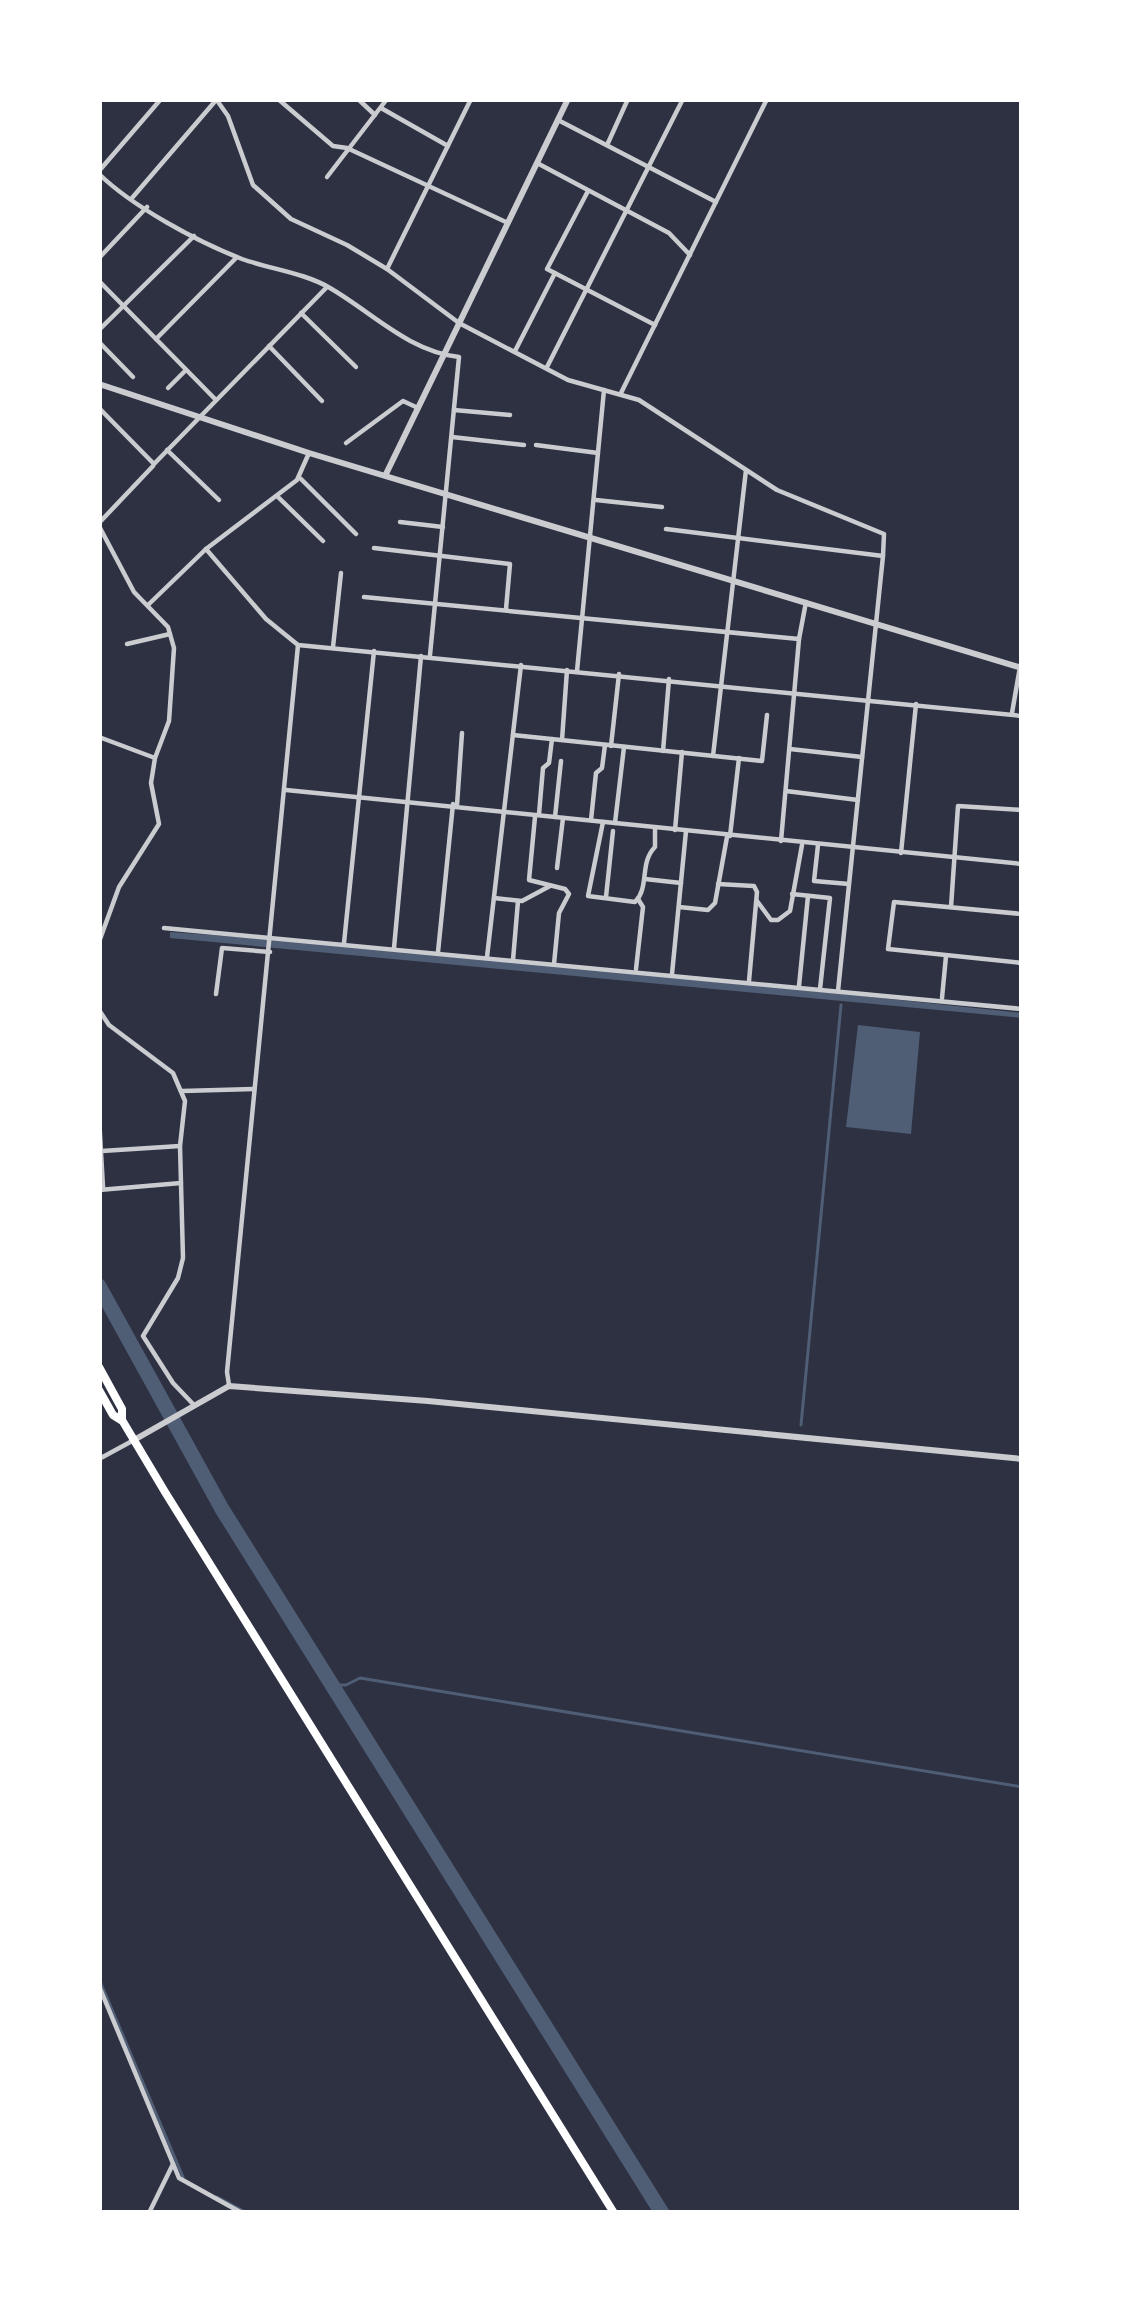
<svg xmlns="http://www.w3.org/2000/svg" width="1121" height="2312" font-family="'Exo 2',sans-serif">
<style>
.water{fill:#4f5d75}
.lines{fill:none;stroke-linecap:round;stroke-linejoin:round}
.stream{stroke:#4f5d75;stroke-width:3}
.river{stroke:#4f5d75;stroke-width:15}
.minor{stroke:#caccd0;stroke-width:4.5}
.tertiary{stroke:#caccd0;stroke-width:6}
.primary{stroke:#fff;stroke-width:8}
</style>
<rect width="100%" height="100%" fill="#2d3142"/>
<g class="water">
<path d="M170 932C454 952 738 983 1022 1013V1018L170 938Z"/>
<path d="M858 1025 920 1032 911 1134 846 1127Z"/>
</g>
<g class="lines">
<g class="stream">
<path d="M801 1425 841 1005"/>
<path d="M331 1685H346L360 1678 1022 1787"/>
<path d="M99 1979 183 2177"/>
<path d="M217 2197 247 2213"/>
</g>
<path class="river" d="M99 1286 222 1509 662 2213"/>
<g class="minor">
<path d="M216 99 228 116 253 185 291 219 347 245 387 269 459 323 568 380 639 400 777 490 884 534 883 556"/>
<path d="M278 99 333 146 347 148 508 223"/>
<path d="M358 99 375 115"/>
<path d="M381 108 448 146"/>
<path d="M558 120 716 202"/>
<path d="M608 143 628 99"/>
<path d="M537 163 669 233 690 255"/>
<path d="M99 171 161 99"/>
<path d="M99 174C133 207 198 242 242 259 270 269 305 273 330 288 373 313 408 351 459 357L430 655"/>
<path d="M327 177 387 99"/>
<path d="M588 191 547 269 655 325"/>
<path d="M132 198 217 99"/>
<path d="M99 258 147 207"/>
<path d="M387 269 471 99"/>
<path d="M99 281 215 399"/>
<path d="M301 313 356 367"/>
<path d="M99 330 194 236"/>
<path d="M156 339 236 258"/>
<path d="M99 342 133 377"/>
<path d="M269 346 322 401"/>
<path d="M515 351 555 273"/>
<path d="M547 367 683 99"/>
<path d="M168 388 186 370"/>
<path d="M621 393 767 99"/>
<path d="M99 408 154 464 326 288"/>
<path d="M454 410 510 415"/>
<path d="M452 437 524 445"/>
<path d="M346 443 403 401 418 408"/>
<path d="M536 445 598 453"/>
<path d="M167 450 219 500"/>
<path d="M301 479 356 534"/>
<path d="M277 496 323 541"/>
<path d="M596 500 662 507"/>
<path d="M400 522 443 527"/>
<path d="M99 523 153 466"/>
<path d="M99 526 134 592 168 627 174 648 169 721 155 758 151 783 159 824 119 887 99 942"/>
<path d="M666 529 883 556 838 991"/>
<path d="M374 548 510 564 506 609"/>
<path d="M206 549 266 619 298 645 1022 716"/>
<path d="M364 597 799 639 806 602"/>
<path d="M148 605 206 549 297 480 309 453"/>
<path d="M127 644 170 634"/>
<path d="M333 647 341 573"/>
<path d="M577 671 604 390"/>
<path d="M1012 713 1020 667"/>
<path d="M513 735 762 761 767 715"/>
<path d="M99 737 155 758"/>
<path d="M562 740 567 670"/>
<path d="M611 746 619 674"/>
<path d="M624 747 615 823 1022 864"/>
<path d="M790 749 862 757"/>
<path d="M663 751 669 679"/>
<path d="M713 756 746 470"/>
<path d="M286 790 615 823"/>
<path d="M786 791 858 800"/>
<path d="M457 805 462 733"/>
<path d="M539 814 543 768 549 763 552 739"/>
<path d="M535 817 529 880 565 889 569 894 559 913 554 964"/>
<path d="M555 817 561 761"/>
<path d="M591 820 596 773 602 768 605 745"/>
<path d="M603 822 588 896 635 902C650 887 639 863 655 847V829"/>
<path d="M675 830 682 752"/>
<path d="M730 836 739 758"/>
<path d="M781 841 799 639"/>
<path d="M818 845 814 881 849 884"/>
<path d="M901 853 916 704"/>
<path d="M557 868 563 818"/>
<path d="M645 879 681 883"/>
<path d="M718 884 754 886 757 892 749 981"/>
<path d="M792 894 830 898 820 989"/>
<path d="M606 897 613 831"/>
<path d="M494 898 522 901 550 886"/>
<path d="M757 901 771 920H778L790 911 802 845"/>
<path d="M679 907 708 910 715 903 727 837"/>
<path d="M951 907 958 806 1022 810"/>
<path d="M1022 914 894 902 888 949 1022 963"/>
<path d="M164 928 1022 1009"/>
<path d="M344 943 374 651"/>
<path d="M394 948 421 656"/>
<path d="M438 952 453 804"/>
<path d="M487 957 521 665"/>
<path d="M513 960 518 901"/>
<path d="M636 969 643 907 638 899"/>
<path d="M672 974 686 831"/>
<path d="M799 986 808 896"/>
<path d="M216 994 222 948 270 952"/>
<path d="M942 998 946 956"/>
<path d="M99 1010 109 1025 173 1073 185 1101 180 1146 183 1258 178 1278 143 1336 173 1383 193 1404"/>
<path d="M182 1091 254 1089"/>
<path d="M99 1117 103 1187"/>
<path d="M102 1151 180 1146"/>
<path d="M99 1190 181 1183"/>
<path d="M229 1385 227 1372 298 645"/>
<path d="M99 1459 134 1440"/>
<path d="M99 1986 179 2178 242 2213"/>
<path d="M149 2213 173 2164"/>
</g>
<g class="tertiary">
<path d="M99 384 309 453 1022 668"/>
<path d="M386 474 568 99"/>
<path d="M134 1440 229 1386 428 1401 1022 1459"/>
</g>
<g class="primary">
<path d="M99 1367 122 1409V1420L165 1492 614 2213"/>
<path d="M99 1390 113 1415 121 1420"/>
</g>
</g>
<rect width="1121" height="2312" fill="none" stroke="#ffffff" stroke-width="204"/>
</svg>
